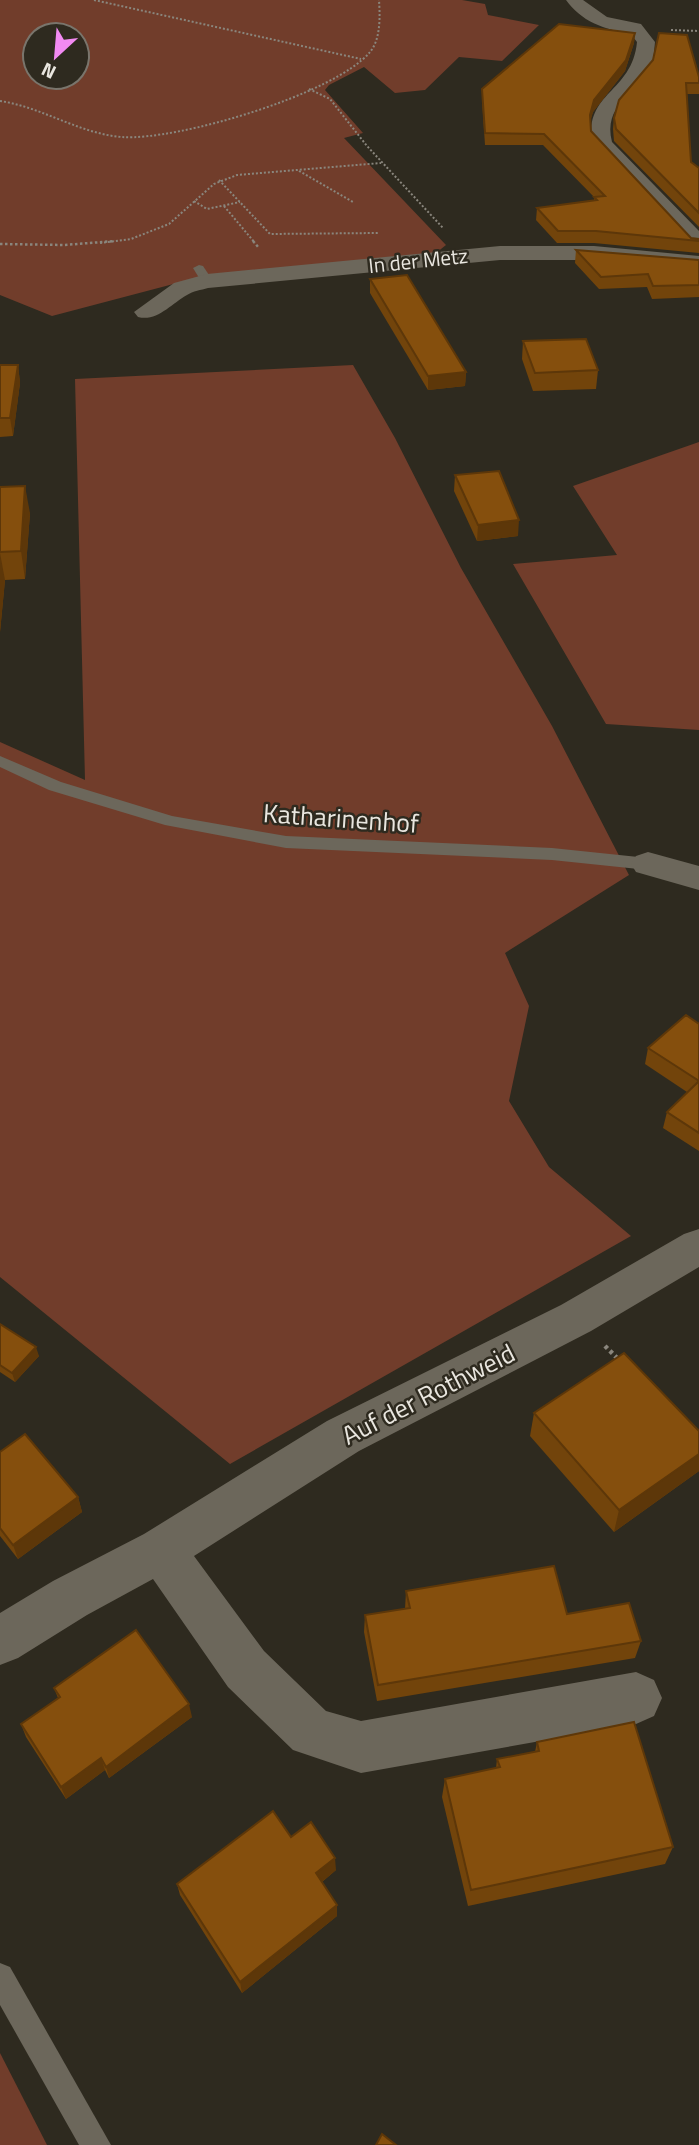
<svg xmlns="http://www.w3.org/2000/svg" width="699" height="2145" font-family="'Titillium Web',sans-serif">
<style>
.green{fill:#713d2b;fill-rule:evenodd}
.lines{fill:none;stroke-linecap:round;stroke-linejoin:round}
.path-far2{stroke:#8a867d;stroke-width:2;stroke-dasharray:2 2;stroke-linecap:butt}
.path-far1{stroke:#8a867d;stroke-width:2.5;stroke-dasharray:2.5 2.5;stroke-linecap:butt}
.path{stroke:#8a867d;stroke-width:4.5;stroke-dasharray:3.5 3.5;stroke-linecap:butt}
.service{fill:#6c675b;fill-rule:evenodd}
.minor{fill:#6c675b;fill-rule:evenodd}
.wall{fill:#72440b}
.shaded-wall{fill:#5d3709}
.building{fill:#854f0d;stroke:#5d3709;stroke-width:2}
.labels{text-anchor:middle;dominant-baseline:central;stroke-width:5;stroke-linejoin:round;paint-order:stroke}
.far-street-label{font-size:21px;fill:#e9e6df;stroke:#2e2a1f}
.street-label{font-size:26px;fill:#e9e6df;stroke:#2e2a1f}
</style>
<rect width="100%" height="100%" fill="#2e2a1f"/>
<g class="green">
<path d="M0 0H462L485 4 488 15 539 25 502 61 459 57 425 90 395 93 364 67 329 85 325 90 363 133 344 138 446 245 436 253 200 277 52 316 0 295ZM35 35H77V77H35Z"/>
<path d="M353 365 395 438 461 568 552 726 629 875 505 953 529 1006 509 1101 549 1167 631 1236 230 1464 0 1277V742L85 780 75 379Z"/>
<path d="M699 442V730L606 724 513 564 617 555 573 486Z"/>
<path d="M0 2053 47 2145H0Z"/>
</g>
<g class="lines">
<g class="path-far2">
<path d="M94 0 361 59"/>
<path d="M671 30 699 31"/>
<path d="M309 89 330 99 367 146 443 228"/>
<path d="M0 101C42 107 80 134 122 137 177 141 335 94 370 52 381 39 380 15 379 0"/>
<path d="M299 171 353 202"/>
<path d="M219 180 270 234 378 233"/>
<path d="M194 201 207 209 240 202"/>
<path d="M224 206 255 243"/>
<path d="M100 243 131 239 169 224 214 184 237 175 381 163"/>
</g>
<g class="path-far1">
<path d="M253 241 259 248"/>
<path d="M0 244 64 245 115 241"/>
</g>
<path class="path" d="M605 1346 619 1360"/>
<g class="service">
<path d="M199 265 203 266 213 281 211 283 201 281 193 268Z"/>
<path d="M0 756 61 782 172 816 286 836 552 848 648 858 657 864 648 870 552 860 286 848 165 825 49 790 0 767Z"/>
<path d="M0 1963 10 1967 111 2145H79L0 2005Z"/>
</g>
<g class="minor">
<path d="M566 0H583L607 17 641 24 655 42C654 52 654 61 649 70 634 98 603 104 612 142L699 231V250L691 248 592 143C584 92 632 93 637 42L630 33C604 30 581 21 566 0Z"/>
<path d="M500 246H594L699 256V270L594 260H500L208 288C201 290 193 291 187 295 171 304 157 322 138 317L134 312 174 283 207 274Z"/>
<path d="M648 852 699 866V890L636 872 631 864 636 856Z"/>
<path d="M699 1229V1267L591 1331 359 1451 194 1556 264 1651 326 1711 361 1721 636 1672 654 1680 662 1698 654 1716 636 1724 361 1773 293 1750 228 1687 153 1579 87 1615 18 1658 0 1665V1613L53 1581 144 1534 327 1421 561 1305 684 1234Z"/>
</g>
</g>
<g class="wall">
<path d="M635 33 634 43 625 71 593 112 590 121 591 131 691 238 699 239V253L594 243H557L536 220 537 208 594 200V197L543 145H485L482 100V89Z"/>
<path d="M699 77V94H687L691 162 699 168V227L614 141 613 129 614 118 619 100Z"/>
<path d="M576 250 699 260V297L652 299 647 287 599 289 575 263Z"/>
<path d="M370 279 466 372 465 386 428 390 370 293Z"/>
<path d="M523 341 598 370 596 389 533 391 522 359Z"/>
<path d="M0 365H18L20 383 13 436 0 437Z"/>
<path d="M455 475 518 536 477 541 454 491Z"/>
<path d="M0 487 30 513 25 579 5 580 0 632Z"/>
<path d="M699 1024V1151L663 1128 667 1112 687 1092 645 1064 648 1048Z"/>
<path d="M0 1324 39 1356 15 1382 0 1372Z"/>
<path d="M534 1413 699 1431V1471L614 1532 530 1436Z"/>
<path d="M0 1452 78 1497 82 1512 18 1559 0 1536Z"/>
<path d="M406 1591 567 1614 641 1641 635 1658 377 1701 364 1632 365 1615 405 1609Z"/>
<path d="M54 1688 192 1717 109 1778 105 1770 66 1799 26 1737 21 1724 58 1698Z"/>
<path d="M537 1742 673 1847 665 1864 468 1906 442 1797 445 1779 496 1768 497 1759 535 1752Z"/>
<path d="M291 1837 336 1870 322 1882 337 1905V1916L242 1993 180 1895 177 1884Z"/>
</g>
<g class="shaded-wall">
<path d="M635 33 634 43 625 71 593 112 589 126 590 115 594 100Z"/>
<path d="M18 365 20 383 13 436 10 418Z"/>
<path d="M466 372 465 386 428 390V376Z"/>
<path d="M25 486 30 513 25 579 21 551Z"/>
<path d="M519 520 518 536 477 541 478 525Z"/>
<path d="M0 553 5 580 0 632Z"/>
<path d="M36 1347 39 1356 15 1382 12 1373Z"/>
<path d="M699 1454V1471L614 1532 619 1510Z"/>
<path d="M78 1497 82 1512 18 1559 13 1545Z"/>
<path d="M189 1704 192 1717 109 1778 106 1767Z"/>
<path d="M101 1758 105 1770 66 1799 61 1787Z"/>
<path d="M335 1858 336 1870 317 1886 316 1873Z"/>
<path d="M337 1905V1916L242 1993 240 1982Z"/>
</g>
<g class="building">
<path d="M559 24 635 33 626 60 594 100 590 115 591 131 691 238 699 239V241L596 231H558L537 208 597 200 594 197 605 196 544 134 485 133 482 89Z"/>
<path d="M659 33 687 35 699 77V83H686L691 162 699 168V213L616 129 614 118 619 100 653 60Z"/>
<path d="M576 250 699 260V285L653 286 648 274 601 277Z"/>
<path d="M407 275 466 372 428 376 370 279Z"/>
<path d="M586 339 598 370 535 373 523 341Z"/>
<path d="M0 365H18L10 418H0Z"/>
<path d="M499 471 519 520 478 525 455 475Z"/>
<path d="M25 486 21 551 0 552V487Z"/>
<path d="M686 1015 699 1024V1133L667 1112 699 1081 648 1048Z"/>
<path d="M0 1324 36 1347 12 1373 0 1365Z"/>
<path d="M624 1353 699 1431V1454L619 1510 534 1413Z"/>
<path d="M25 1434 78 1497 13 1545 0 1528V1452Z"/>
<path d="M554 1566 567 1614 629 1603 641 1641 378 1685 365 1615 410 1608 406 1591Z"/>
<path d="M136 1630 189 1704 106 1767 101 1758 61 1787 21 1724 60 1697 54 1688Z"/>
<path d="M634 1722 673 1847 471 1890 445 1779 500 1767 497 1759 539 1751 537 1742Z"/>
<path d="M273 1811 291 1837 311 1822 335 1858 316 1873 337 1905 240 1982 177 1884Z"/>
<path d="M382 2134 396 2145H376Z"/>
</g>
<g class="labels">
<g class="far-street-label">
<text transform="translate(418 260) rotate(-6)">In der Metz</text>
</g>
<g class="street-label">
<text transform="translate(341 818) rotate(4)">Katharinenhof</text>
<text transform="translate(428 1394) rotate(-27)">Auf der Rothweid</text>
</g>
</g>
<g transform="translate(56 56) rotate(206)"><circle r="33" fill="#2e2a1f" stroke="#79756c" stroke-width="2"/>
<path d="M0-5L12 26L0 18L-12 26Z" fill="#f28af2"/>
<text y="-10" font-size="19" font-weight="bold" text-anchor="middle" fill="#e9e6df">N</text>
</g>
</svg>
